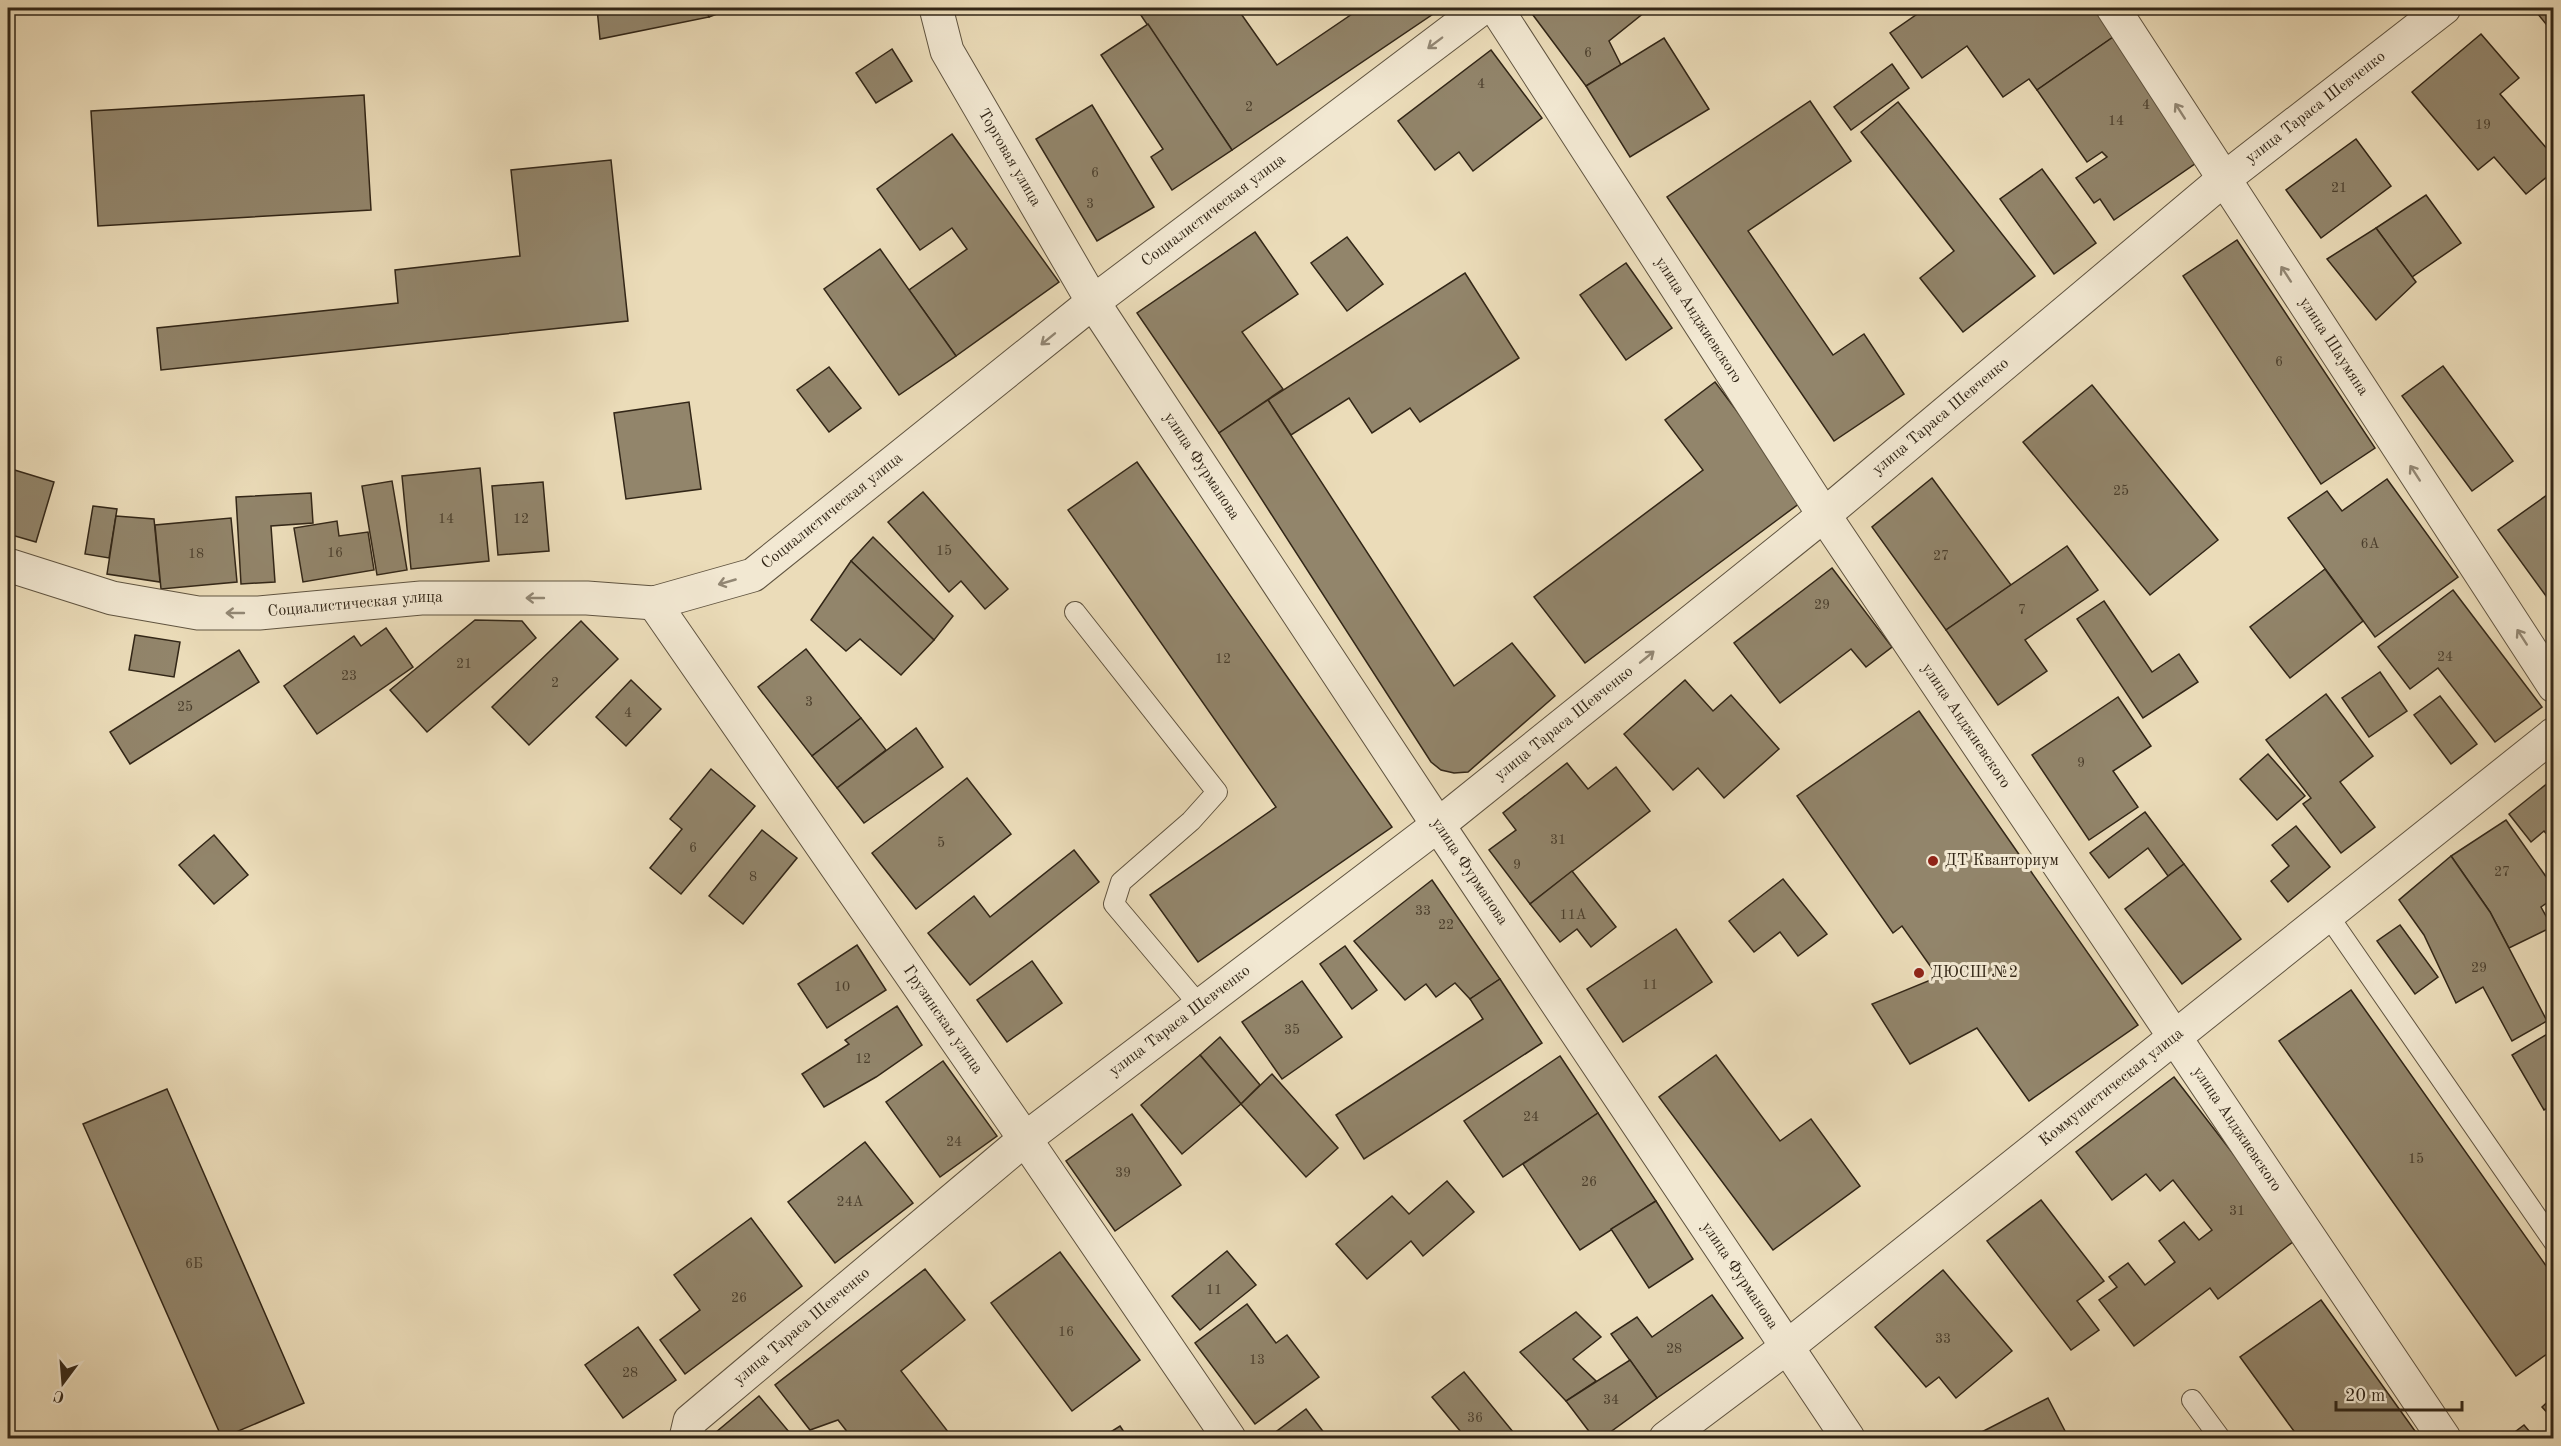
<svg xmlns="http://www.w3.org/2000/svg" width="2561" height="1446" font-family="'Old Standard TT',serif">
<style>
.building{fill:#92856b;stroke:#322617;stroke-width:1.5}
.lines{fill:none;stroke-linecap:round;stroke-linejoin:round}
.service-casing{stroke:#605440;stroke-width:22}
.minor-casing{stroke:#605440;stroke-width:35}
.tertiary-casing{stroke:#605440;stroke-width:35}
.service{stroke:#f2e8d2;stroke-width:20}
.minor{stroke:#f2e8d2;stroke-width:33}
.tertiary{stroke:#f2e8d2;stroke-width:33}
.oneway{stroke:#928774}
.poi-dot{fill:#8f2418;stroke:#f2e8d2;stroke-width:2}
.labels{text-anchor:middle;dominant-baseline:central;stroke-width:6;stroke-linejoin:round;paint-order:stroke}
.number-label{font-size:14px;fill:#4a3e2c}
.street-label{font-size:16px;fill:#322617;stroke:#f2e8d2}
.poi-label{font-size:16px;fill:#322617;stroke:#f2e8d2;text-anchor:start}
</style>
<rect width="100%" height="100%" fill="#ebdcb9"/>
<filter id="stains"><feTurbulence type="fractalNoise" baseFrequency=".00333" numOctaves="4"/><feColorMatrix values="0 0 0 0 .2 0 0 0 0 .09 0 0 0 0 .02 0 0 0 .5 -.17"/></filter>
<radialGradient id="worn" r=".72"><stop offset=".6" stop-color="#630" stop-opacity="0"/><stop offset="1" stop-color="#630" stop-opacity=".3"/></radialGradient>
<g class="building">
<path d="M597 8H706L709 17 600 39Z"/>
<path d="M706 8H733L709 17Z"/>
<path d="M1136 8H1237L1277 65 1361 8H1442L1232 150Z"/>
<path d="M1533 8H1650L1609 41 1621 65 1586 86 1530 11Z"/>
<path d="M1926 8H2097L2116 35 2037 90 2029 79 2003 97 1967 46 1922 78 1890 33Z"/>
<path d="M2533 8H2554V34Z"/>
<path d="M1148 24 1232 150 1172 190 1151 157 1163 149 1101 55Z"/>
<path d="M2481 34 2519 78 2500 94 2554 157V171L2526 194 2494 157 2478 170 2412 92Z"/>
<path d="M2116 35 2199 161 2114 220 2100 199 2094 203 2076 178 2107 157 2102 152 2087 162 2037 90Z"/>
<path d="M1664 38 1709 109 1630 157 1586 86Z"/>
<path d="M892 49 912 81 876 103 856 73Z"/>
<path d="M1491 50 1542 118 1473 171 1459 152 1435 170 1398 121Z"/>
<path d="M1892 64 1909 88 1851 130 1834 107Z"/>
<path d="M364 95 371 210 98 226 91 111Z"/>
<path d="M1810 101 1851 161 1748 231 1833 355 1864 334 1904 394 1834 441 1667 197Z"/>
<path d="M1898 102 2035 276 1963 332 1920 278 1954 251 1861 132Z"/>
<path d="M1092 105 1154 207 1097 241 1036 139Z"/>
<path d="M952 134 1059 282 956 356 909 290 967 249 952 228 920 250 877 189Z"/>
<path d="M2356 139 2391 186 2321 238 2286 190Z"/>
<path d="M611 160 628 321 161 370 157 328 398 303 395 270 520 256 511 170Z"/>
<path d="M2042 169 2096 243 2054 274 2000 199Z"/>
<path d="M2426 195 2461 243 2412 277 2376 228Z"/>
<path d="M2376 228 2416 282 2376 320 2327 259Z"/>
<path d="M1255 232 1298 294 1242 332 1283 389 1219 433 1137 313Z"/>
<path d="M1347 237 1383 284 1347 311 1311 263Z"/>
<path d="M2237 240 2375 448 2321 484 2183 276Z"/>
<path d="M880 249 956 356 899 395 824 289Z"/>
<path d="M1626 263 1672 328 1626 360 1580 295Z"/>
<path d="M1465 273 1519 358 1420 422 1410 408 1372 433 1349 398 1291 435 1268 400Z"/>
<path d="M2443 366 2513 461 2472 491 2402 396Z"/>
<path d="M829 367 861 408 829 432 797 390Z"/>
<path d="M1715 382 1804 500 1585 663 1534 597 1703 470 1665 420Z"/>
<path d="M2092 385 2218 540 2150 595 2023 442Z"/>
<path d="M1268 400 1454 686 1512 643 1555 696 1468 772 1454 773 1441 770 1431 762 1219 433Z"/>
<path d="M689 402 701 489 626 499 614 413Z"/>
<path d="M1137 462 1392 827 1198 962 1150 895 1276 807 1068 510Z"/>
<path d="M8 468 54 482 36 542 8 534Z"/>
<path d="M480 468 489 561 411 569 402 476Z"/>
<path d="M1932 478 2011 585 1946 630 1872 527Z"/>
<path d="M2387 479 2458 577 2375 637 2288 518 2327 491 2342 511Z"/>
<path d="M392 481 407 570 377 575 362 486Z"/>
<path d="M543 482 549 551 498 555 492 486Z"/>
<path d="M2554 490V607L2498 530Z"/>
<path d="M923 492 1008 589 985 609 961 581 949 592 888 522Z"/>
<path d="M311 493 313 523 271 526 275 582 241 584 236 497Z"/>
<path d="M93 506 117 509 109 558 85 554Z"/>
<path d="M116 516 154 519 160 582 107 574Z"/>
<path d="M231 518 237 582 161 589 155 525Z"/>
<path d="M337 521 339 536 368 532 374 570 303 582 294 528Z"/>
<path d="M873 537 953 616 934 640 851 561Z"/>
<path d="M2067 546 2098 590 2025 640 2047 671 1998 705 1946 630Z"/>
<path d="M851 561 934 640 901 675 860 639 846 651 811 620Z"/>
<path d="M1832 568 1892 647 1866 667 1851 649 1780 703 1734 643Z"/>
<path d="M2325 569 2363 621 2290 678 2250 627Z"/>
<path d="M2453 590 2542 707 2495 742 2438 668 2410 689 2378 647Z"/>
<path d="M2104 601 2152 672 2179 654 2198 682 2143 718 2077 619Z"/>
<path d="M475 620 522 621 536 638 427 732 390 690Z"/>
<path d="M581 621 618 659 529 745 492 707Z"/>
<path d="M386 628 413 667 317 734 284 686 354 636 361 646Z"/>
<path d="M135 635 180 642 174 677 129 670Z"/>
<path d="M806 649 861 718 812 756 758 687Z"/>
<path d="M239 650 259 682 130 764 110 732Z"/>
<path d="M2380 672 2407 711 2369 737 2342 698Z"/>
<path d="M631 680 661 709 626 746 596 717Z"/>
<path d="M1685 680 1713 711 1731 695 1779 749 1724 798 1698 768 1673 790 1624 734Z"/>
<path d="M2326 694 2373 756 2340 782 2375 827 2341 853 2303 804 2311 798 2266 740Z"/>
<path d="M2440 696 2477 744 2451 764 2414 715Z"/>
<path d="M2118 697 2151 746 2113 771 2138 807 2089 840 2032 755Z"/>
<path d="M1919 711 2138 1025 2029 1101 1977 1028 1910 1064 1872 1004 1938 977 1902 926 1893 933 1797 796Z"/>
<path d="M861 718 886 750 837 788 812 756Z"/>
<path d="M916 728 943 767 864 823 837 788Z"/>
<path d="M2268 754 2305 796 2277 820 2240 779Z"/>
<path d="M1567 763 1588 789 1616 767 1650 811 1530 904 1489 850 1516 830 1503 813Z"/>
<path d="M711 769 755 806 681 894 650 868 682 829 670 819Z"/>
<path d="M967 778 1011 834 916 909 872 853Z"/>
<path d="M2554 778V843L2544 831 2531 842 2509 814Z"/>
<path d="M2145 812 2184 864 2168 876 2148 848 2109 878 2090 853Z"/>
<path d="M2506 820 2554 888V898L2541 907 2552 927 2509 948 2490 912 2451 856Z"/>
<path d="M2296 826 2330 867 2288 902 2271 881 2289 866 2272 845Z"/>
<path d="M762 830 797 858 743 924 709 896Z"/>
<path d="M214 835 248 875 214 904 179 865Z"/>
<path d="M1074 850 1099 882 970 985 928 933 974 896 990 917Z"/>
<path d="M2451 856 2490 912 2547 1021 2512 1041 2483 987 2456 1003 2424 935 2399 900Z"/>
<path d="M2184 864 2241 939 2182 984 2125 909Z"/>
<path d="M1572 871 1616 927 1591 947 1577 929 1560 942 1530 904Z"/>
<path d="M1783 879 1827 934 1798 956 1780 932 1754 952 1729 921Z"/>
<path d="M1432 880 1500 979 1470 999 1455 983 1436 997 1426 984 1405 1000 1354 941Z"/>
<path d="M2400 925 2438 977 2415 994 2377 941Z"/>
<path d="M1676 929 1712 982 1623 1042 1587 989Z"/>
<path d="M857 945 886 990 827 1028 798 984Z"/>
<path d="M1345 946 1377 990 1352 1009 1320 964Z"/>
<path d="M1032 961 1062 1003 1007 1042 977 1000Z"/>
<path d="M1500 979 1542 1043 1364 1159 1336 1115 1483 1019 1470 999Z"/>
<path d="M1302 981 1342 1037 1282 1079 1242 1022Z"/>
<path d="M2351 990 2554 1277V1349L2516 1376 2279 1041Z"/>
<path d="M897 1006 922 1045 876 1077 824 1107 802 1074 849 1044 845 1040Z"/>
<path d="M2554 1030V1104L2544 1110 2512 1055Z"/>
<path d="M1220 1037 1260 1085 1241 1104 1200 1055Z"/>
<path d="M1200 1055 1241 1104 1182 1154 1141 1105Z"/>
<path d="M1716 1055 1780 1141 1811 1119 1860 1186 1773 1250 1659 1097Z"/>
<path d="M1560 1056 1598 1113 1503 1177 1464 1121Z"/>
<path d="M943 1061 997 1136 940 1177 886 1102Z"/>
<path d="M1272 1074 1338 1148 1306 1177 1241 1104Z"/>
<path d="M2174 1077 2298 1238 2218 1299 2210 1288 2134 1346 2099 1300 2117 1287 2109 1277 2128 1263 2145 1285 2175 1262 2159 1241 2184 1222 2199 1240 2212 1230 2173 1180 2160 1191 2146 1174 2112 1200 2076 1152Z"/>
<path d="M167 1089 304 1403 222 1438 83 1124Z"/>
<path d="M1598 1113 1656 1201 1580 1250 1523 1164Z"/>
<path d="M1132 1114 1181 1185 1115 1231 1066 1161Z"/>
<path d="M865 1142 913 1203 835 1263 788 1202Z"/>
<path d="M1447 1181 1474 1212 1423 1256 1411 1241 1367 1279 1336 1244 1392 1196 1409 1214Z"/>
<path d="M2041 1200 2104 1281 2077 1301 2099 1330 2071 1350 1987 1241Z"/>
<path d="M1656 1201 1693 1259 1649 1288 1611 1229Z"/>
<path d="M751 1218 802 1286 685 1374 660 1340 700 1310 674 1275Z"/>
<path d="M1227 1251 1256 1285 1200 1330 1172 1296Z"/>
<path d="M1060 1252 1140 1360 1072 1411 991 1303Z"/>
<path d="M925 1269 965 1320 901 1371 949 1433 942 1438H852L838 1420 810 1430 775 1385Z"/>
<path d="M1943 1270 2012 1351 1956 1398 1939 1377 1926 1387 1875 1327Z"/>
<path d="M1712 1295 1743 1338 1657 1398 1611 1334 1637 1317 1652 1337Z"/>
<path d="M2321 1300 2420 1438H2299L2240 1357Z"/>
<path d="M1247 1304 1276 1343 1287 1335 1319 1377 1255 1424 1195 1343Z"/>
<path d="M1576 1312 1601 1337 1573 1359 1596 1381 1566 1401 1520 1352Z"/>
<path d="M638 1327 676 1380 623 1418 585 1365Z"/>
<path d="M1630 1360 1657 1398 1602 1438H1594L1566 1401Z"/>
<path d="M1464 1372 1518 1438H1466L1432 1397Z"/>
<path d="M759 1396 790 1433 783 1438H709Z"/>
<path d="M2554 1396V1420L2542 1407Z"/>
<path d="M2048 1398 2066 1433 2056 1438H1970Z"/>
<path d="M1306 1409 1328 1438H1270L1269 1437Z"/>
<path d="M2524 1425 2535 1438H2507Z"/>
<path d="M1120 1426 1128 1438H1101Z"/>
</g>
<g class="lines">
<g class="service-casing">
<g id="service">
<path d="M1075 612 1217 792 1191 821 1121 882 1114 904 1200 1006"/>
<path d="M2327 914 2554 1242"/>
<path d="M2192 1400 2220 1438"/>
</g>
</g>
<g class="minor-casing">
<g id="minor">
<path id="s1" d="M1496 8 1824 515 2444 1438"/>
<path id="s2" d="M8 565 112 598 198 613H259L421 598H587L654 603 753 575 1093 302 1438 825 1848 1438"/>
<path id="s3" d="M654 603 1025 1139 1229 1438"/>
<path id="s4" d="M686 1438 690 1421 1025 1139 1438 825 1824 515 2224 179 2444 8"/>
<path id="s5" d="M1666 1438 1787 1347 2554 734"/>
</g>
</g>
<g class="tertiary-casing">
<g id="tertiary">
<path id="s6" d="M936 8 947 51 1093 302 1482 8"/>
<path id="s7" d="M2113 8 2554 686"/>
</g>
</g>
<use href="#service" class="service"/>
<use href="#minor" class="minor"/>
<use href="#tertiary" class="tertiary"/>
</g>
<defs><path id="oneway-shaft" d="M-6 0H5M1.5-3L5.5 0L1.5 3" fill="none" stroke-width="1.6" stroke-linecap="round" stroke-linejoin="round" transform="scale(1.5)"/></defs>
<g class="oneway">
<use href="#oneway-shaft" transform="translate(1435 43) rotate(143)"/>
<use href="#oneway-shaft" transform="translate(2180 111) rotate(-123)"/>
<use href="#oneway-shaft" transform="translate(2286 274) rotate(-123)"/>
<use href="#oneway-shaft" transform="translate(1048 339) rotate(141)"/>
<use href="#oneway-shaft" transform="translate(2415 473) rotate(-123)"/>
<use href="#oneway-shaft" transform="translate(727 582) rotate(164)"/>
<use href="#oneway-shaft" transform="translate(535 598) rotate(-180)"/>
<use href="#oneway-shaft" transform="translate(235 613) rotate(-180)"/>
<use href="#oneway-shaft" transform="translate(2522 637) rotate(-123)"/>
<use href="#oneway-shaft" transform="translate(1647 657) rotate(-39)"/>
</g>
<g class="poi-dot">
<circle cx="1933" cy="861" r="6"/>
<circle cx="1919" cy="973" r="6"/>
</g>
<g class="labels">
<g class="number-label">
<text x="1588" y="53">6</text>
<text x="1481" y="84">4</text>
<text x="2146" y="105">4</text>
<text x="1249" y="107">2</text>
<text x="2116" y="121">14</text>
<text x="2483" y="125">19</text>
<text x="1095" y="173">6</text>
<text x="2339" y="188">21</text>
<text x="1090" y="204">3</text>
<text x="2279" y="362">6</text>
<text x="2121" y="491">25</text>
<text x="446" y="519">14</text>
<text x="521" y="519">12</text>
<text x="2370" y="544">6А</text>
<text x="944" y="551">15</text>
<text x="335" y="553">16</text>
<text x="196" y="554">18</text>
<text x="1941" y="556">27</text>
<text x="1822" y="605">29</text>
<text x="2022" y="610">7</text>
<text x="2445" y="657">24</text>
<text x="1223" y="659">12</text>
<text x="464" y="664">21</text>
<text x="349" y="676">23</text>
<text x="555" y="683">2</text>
<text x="809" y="702">3</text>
<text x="185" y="707">25</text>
<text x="628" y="713">4</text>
<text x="2081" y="763">9</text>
<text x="1558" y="840">31</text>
<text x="941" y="843">5</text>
<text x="693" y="848">6</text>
<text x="1517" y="865">9</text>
<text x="2502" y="872">27</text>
<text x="753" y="877">8</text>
<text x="1423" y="911">33</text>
<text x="1573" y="915">11А</text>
<text x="1446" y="925">22</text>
<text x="2479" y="968">29</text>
<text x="1650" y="985">11</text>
<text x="842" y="987">10</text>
<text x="1292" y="1030">35</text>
<text x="863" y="1059">12</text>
<text x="1531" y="1117">24</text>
<text x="954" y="1142">24</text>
<text x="2416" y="1159">15</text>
<text x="1123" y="1173">39</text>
<text x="1589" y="1182">26</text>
<text x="850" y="1202">24А</text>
<text x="2237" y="1211">31</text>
<text x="194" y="1264">6Б</text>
<text x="1214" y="1290">11</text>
<text x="739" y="1298">26</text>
<text x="1066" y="1332">16</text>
<text x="1943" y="1339">33</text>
<text x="1674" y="1349">28</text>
<text x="1257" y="1360">13</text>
<text x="630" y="1373">28</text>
<text x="1611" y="1400">34</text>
<text x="1475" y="1418">36</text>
</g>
<g class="street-label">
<text stroke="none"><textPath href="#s4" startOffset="2108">улица Тараса Шевченко</textPath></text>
<text stroke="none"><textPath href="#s6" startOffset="168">Торговая улица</textPath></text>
<text stroke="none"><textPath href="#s6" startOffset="486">Социалистическая улица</textPath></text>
<text stroke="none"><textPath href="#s1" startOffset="372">улица Анджиевского</textPath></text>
<text stroke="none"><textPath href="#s7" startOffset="404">улица Шаумяна</textPath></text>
<text stroke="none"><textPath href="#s4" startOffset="1622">улица Тараса Шевченко</textPath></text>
<text stroke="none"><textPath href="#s2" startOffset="1389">улица Фурманова</textPath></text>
<text stroke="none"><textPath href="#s2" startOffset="858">Социалистическая улица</textPath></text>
<text stroke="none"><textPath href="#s2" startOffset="354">Социалистическая улица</textPath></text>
<text stroke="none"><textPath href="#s4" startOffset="1136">улица Тараса Шевченко</textPath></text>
<text stroke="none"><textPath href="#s1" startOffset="858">улица Анджиевского</textPath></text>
<text stroke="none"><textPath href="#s2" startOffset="1875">улица Фурманова</textPath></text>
<text stroke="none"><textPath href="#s3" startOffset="507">Грузинская улица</textPath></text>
<text stroke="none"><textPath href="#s4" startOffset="650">улица Тараса Шевченко</textPath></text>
<text stroke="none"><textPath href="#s5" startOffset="567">Коммунистическая улица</textPath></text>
<text stroke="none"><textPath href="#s1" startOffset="1344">улица Анджиевского</textPath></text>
<text stroke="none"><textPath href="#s2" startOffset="2361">улица Фурманова</textPath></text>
<text stroke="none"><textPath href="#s4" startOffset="164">улица Тараса Шевченко</textPath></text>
</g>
<g class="poi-label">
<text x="1945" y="861">ДТ Кванториум</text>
<text x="1931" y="973">ДЮСШ №2</text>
</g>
</g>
<rect width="2561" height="1446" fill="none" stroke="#ebdcb9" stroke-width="30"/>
<rect x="9" y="9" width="2543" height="1428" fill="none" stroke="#322617" stroke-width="3"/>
<rect x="15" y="15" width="2531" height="1416" fill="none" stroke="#322617" stroke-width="1.5"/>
<g transform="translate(63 1383) rotate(196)" stroke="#f2e8d2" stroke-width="4.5" paint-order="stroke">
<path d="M0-4.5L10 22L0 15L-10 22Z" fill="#322617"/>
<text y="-9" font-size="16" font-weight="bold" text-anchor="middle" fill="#322617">С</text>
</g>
<path d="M2336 1401v9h126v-9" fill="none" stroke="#322617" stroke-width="3"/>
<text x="2345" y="1401" font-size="18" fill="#322617" stroke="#f2e8d2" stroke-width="4.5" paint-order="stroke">20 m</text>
<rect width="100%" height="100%" filter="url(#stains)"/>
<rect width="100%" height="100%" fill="url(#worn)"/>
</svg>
